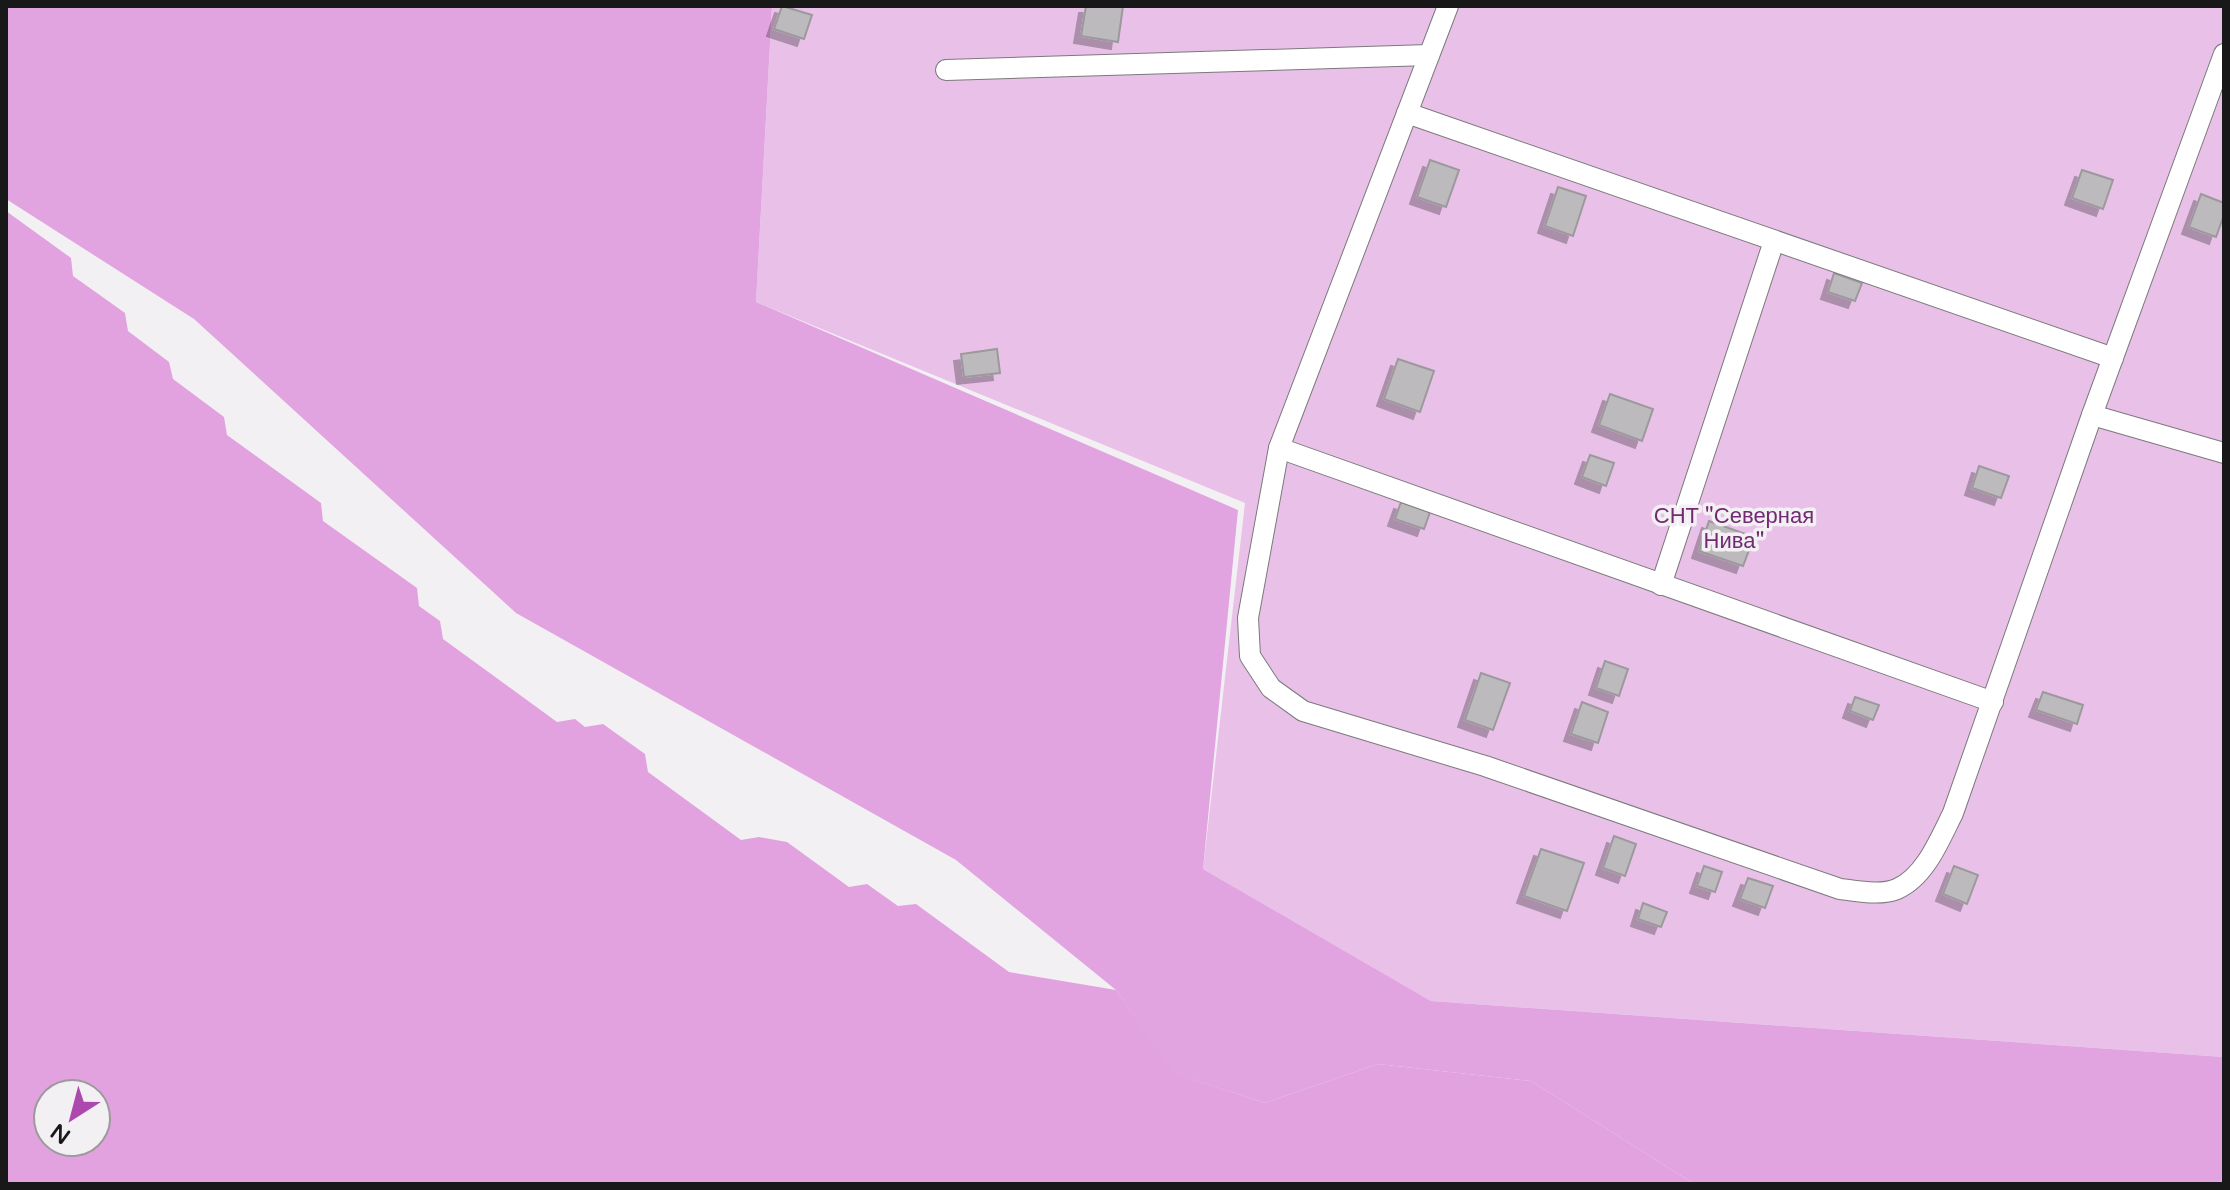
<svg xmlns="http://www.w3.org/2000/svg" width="2230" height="1190" font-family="'Varela Round',sans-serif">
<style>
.green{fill:#e9c1e8}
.forest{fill:#e2a3e1}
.water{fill:#e1a2df;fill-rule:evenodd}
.building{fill:#bdbabd;stroke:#9c999c;stroke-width:2;filter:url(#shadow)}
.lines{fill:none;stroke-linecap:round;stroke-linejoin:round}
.lane-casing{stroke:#7c797c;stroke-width:22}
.lane{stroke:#fff;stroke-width:20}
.labels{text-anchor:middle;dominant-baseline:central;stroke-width:7;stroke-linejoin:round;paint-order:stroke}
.park-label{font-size:22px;fill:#722a73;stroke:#f3f0f3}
</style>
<defs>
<filter id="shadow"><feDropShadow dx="-7" dy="7" stdDeviation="0" flood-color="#0004"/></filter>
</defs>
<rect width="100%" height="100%" fill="#f3f0f3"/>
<path class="green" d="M772 6H2224V1057L1431 1001 1203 869 1245 503 756 302Z"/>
<path class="forest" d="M6 6H772L756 302 1238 510 1203 869 1431 1001 2224 1057V1184H1694L1531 1081 1378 1064 1265 1103 1172 1073 1116 990 956 860 516 613 194 319 6 199Z"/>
<path class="water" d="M6 211 71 258 73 276 125 313 128 331 169 362 173 379 224 417 227 435 321 503 323 521 417 588 419 606 440 621 443 639 557 722 575 719 585 727 603 724 645 754 648 772 741 840 759 837 787 842 849 887 867 884 898 906 916 904 1009 972 1116 990 1173 1073 1265 1103 1378 1064 1531 1081 1694 1184H6ZM48 1094H96V1142H48Z"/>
<g class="building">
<path d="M782 6 812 15 804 39 774 29Z"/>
<path d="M1086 6H1123L1118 42 1081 36Z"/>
<path d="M1430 160 1459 170 1446 207 1417 197Z"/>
<path d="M2082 170 2113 180 2103 209 2072 198Z"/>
<path d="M1558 187 1586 196 1573 236 1545 226Z"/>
<path d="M2201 194 2224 203V215L2216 237 2189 227Z"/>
<path d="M1834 273 1862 283 1855 301 1828 292Z"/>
<path d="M997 349 1000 373 964 377 961 354Z"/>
<path d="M1398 359 1434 371 1420 412 1384 399Z"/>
<path d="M1610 394 1653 409 1642 441 1599 425Z"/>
<path d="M1590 455 1614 463 1606 486 1582 477Z"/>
<path d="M1979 466 2009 476 2001 498 1972 488Z"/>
<path d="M1401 502 1430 512 1424 529 1395 519Z"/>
<path d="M1709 521 1754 537 1743 566 1699 551Z"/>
<path d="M1605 661 1628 669 1619 696 1596 688Z"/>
<path d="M1481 673 1510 683 1493 730 1465 720Z"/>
<path d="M2043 692 2083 705 2077 724 2036 710Z"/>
<path d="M1855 697 1879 705 1873 720 1850 711Z"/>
<path d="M1582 702 1608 712 1598 743 1571 734Z"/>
<path d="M1614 836 1636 844 1625 876 1603 868Z"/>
<path d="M1541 849 1584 863 1567 911 1524 896Z"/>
<path d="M1704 866 1722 872 1715 892 1697 886Z"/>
<path d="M1954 866 1978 875 1967 904 1943 894Z"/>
<path d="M1748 878 1773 886 1765 908 1740 899Z"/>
<path d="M1643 903 1667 912 1661 927 1638 919Z"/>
</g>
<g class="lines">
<g class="lane-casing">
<g id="lane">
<path d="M1448 6 1279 448 1993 702"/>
<path d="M946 70 1429 55"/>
<path d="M1407 113 2113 358"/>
<path d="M2092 415 2224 453"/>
<path d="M1279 448 1248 618 1250 656 1271 688 1303 711 1485 766 1840 889C1858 891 1880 896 1897 889 1925 877 1940 839 1953 813L2092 415 2224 54"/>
<path d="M1661 585 1774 241"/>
</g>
</g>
<use href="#lane" class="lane"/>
</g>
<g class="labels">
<g class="park-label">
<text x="1734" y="516">СНТ "Северная<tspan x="1734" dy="25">Нива"</tspan></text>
</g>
</g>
<rect width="2230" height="1190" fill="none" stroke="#191819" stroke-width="16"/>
<g transform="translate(72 1118) rotate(216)"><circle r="38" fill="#f3f0f3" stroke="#9c9a9c" stroke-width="2"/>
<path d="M0-6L14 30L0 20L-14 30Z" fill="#ad49ae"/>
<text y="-12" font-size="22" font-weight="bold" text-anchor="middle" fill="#191819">N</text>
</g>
</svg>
